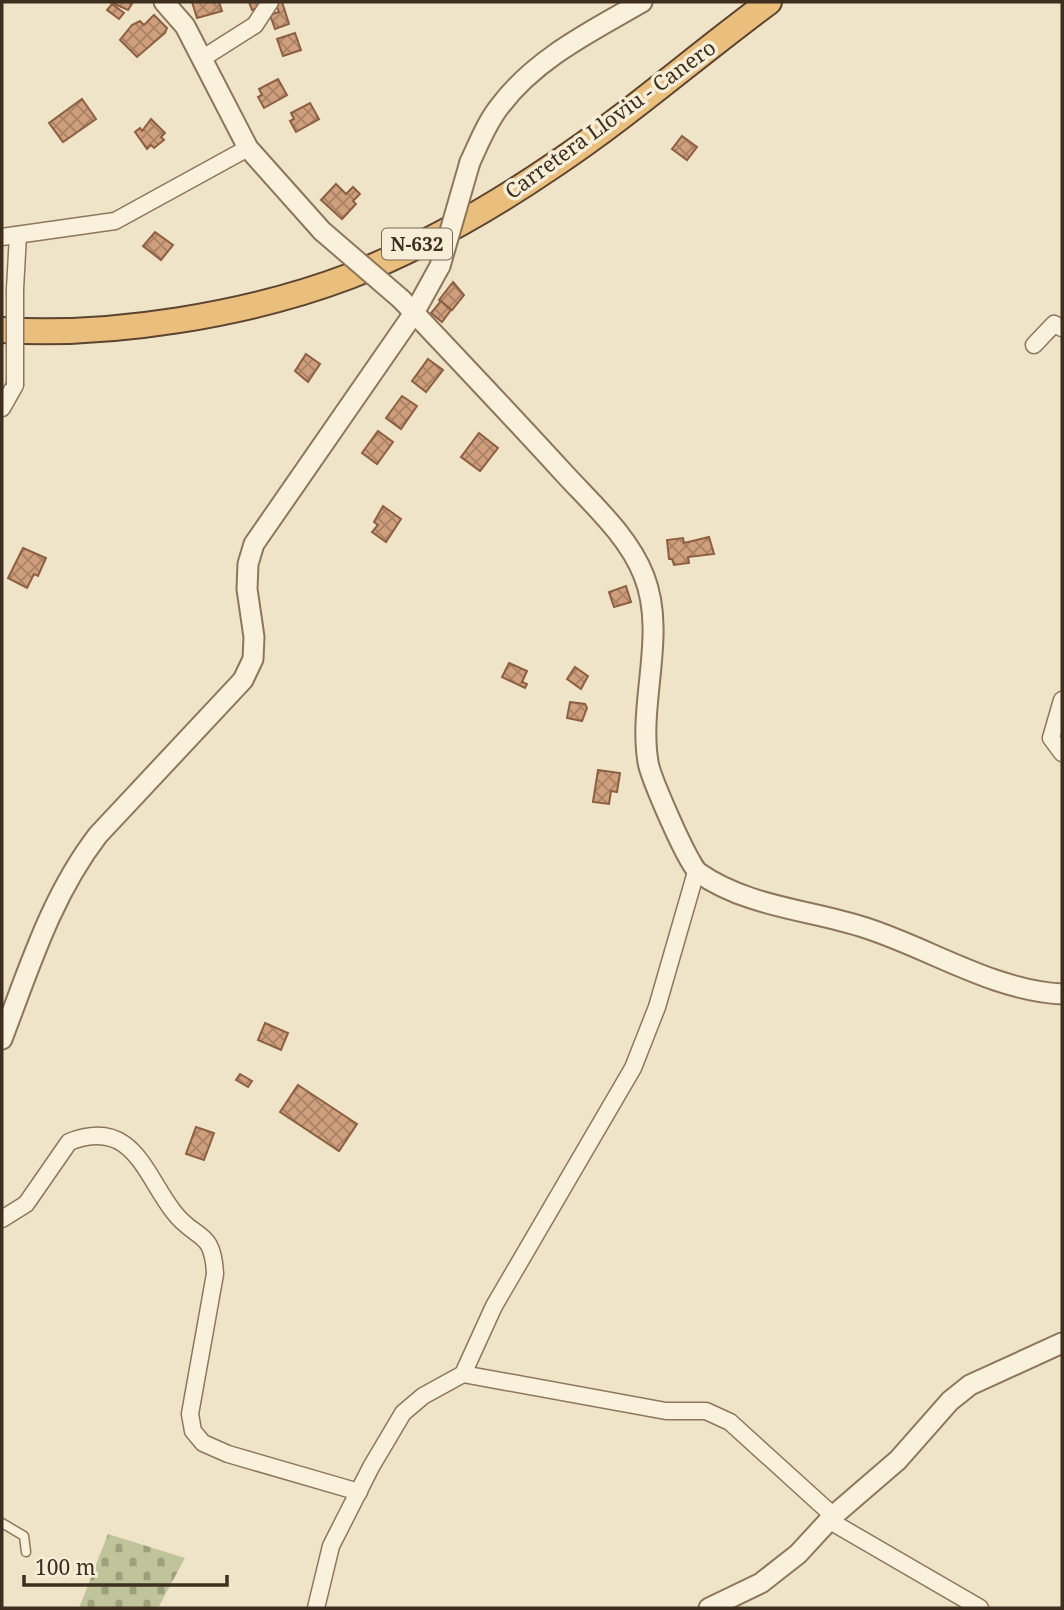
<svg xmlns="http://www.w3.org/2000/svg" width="1064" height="1610" font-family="'Noto Serif',serif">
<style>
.cemetery{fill:url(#cemetery-stones)}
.building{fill:url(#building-cross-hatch);stroke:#8d5f41;stroke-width:2}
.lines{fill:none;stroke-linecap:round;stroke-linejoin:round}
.service-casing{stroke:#8d765c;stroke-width:11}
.minor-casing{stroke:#8d765c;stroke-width:19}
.tertiary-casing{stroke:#8d765c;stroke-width:23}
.trunk-casing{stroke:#5b4430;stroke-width:28}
.service{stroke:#faf1dc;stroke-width:8}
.minor{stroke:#faf1dc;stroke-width:16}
.tertiary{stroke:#faf1dc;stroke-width:19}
.trunk{stroke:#eabe7c;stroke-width:24}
.minor-bridge-casing{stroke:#8d765c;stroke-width:19;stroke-linecap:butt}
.tertiary-bridge-casing{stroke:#8d765c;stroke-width:23;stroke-linecap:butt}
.minor-bridge{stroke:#faf1dc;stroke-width:16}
.tertiary-bridge{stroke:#faf1dc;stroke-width:19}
.labels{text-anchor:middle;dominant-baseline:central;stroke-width:7;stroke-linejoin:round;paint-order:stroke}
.shield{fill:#f7eed8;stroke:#756857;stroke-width:2}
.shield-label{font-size:19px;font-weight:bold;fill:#3d2e20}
.street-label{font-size:21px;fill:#3d2e20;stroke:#f7eed8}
</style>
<defs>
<pattern id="cemetery-stones" width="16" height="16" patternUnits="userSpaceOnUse" patternTransform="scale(1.75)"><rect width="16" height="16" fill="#bfc49a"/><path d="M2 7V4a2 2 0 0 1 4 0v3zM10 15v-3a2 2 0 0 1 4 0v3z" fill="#9ca07d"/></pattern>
<pattern id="building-cross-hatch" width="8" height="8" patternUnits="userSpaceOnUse" patternTransform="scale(1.75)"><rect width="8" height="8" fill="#cf9f7d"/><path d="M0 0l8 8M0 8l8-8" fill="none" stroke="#a98266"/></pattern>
</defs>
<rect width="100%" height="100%" fill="#f0e4c8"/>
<path class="cemetery" d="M108 1534 185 1558 158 1608H79Z"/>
<g class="building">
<path d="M110 2H133L128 10Z"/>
<path d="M192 2H219L222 11 197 18Z"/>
<path d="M249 2H261V6L252 10Z"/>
<path d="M275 2H282L289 24 275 29 270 15 279 12Z"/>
<path d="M112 4 124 13 119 19 107 10Z"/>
<path d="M154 15 167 28 165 33 137 57 120 40 132 25 140 21 144 25Z"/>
<path d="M295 33 301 50 283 56 277 39Z"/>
<path d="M278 79 287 95 264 108 258 97 262 95 259 89Z"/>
<path d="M82 99 96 119 63 142 49 123Z"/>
<path d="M310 103 319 119 296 132 290 121 294 119 291 113Z"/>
<path d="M151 119 165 133 161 137 164 140 154 148 151 145 147 149 135 132 140 128 142 131Z"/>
<path d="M682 136 697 147 687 160 672 149Z"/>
<path d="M336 184 346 194 353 187 360 194 353 201 356 204 342 219 321 200Z"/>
<path d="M155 232 173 245 161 260 143 246Z"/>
<path d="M453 282 464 295 452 310 439 300Z"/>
<path d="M441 301 451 310 442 322 431 313Z"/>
<path d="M306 354 320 364 308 382 295 371Z"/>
<path d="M428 359 443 370 426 392 412 381Z"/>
<path d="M402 396 417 406 401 429 386 418Z"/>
<path d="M378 431 393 442 377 464 362 453Z"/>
<path d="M479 433 498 448 480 471 461 457Z"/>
<path d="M383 506 401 519 386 542 372 532 378 525 374 522Z"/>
<path d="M709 537 714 554 688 557 689 563 674 565 672 559H669L667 540 683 538 684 543Z"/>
<path d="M23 548 46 558 38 576 34 574 27 588 8 578Z"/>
<path d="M626 586 631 602 614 607 609 592Z"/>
<path d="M509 663 527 671 522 682 527 684 525 688 502 677Z"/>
<path d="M575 667 588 676 581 689 567 679Z"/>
<path d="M570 702 585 704 587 708 582 721 567 718Z"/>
<path d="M598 770 620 773 617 792 611 791 609 804 593 802Z"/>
<path d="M265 1023 288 1033 281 1050 258 1040Z"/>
<path d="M240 1074 252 1081 248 1087 236 1080Z"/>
<path d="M298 1085 357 1124 339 1151 280 1112Z"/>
<path d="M196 1127 214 1133 204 1160 186 1154Z"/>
</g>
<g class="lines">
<g class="service-casing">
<path id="service" d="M2 1523 24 1536 26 1552"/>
</g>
<g class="minor-casing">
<g id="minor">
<path d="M203 58 255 25 270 2"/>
<path d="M2 237 115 221 248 148"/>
<path d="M15 289 18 235"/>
<path d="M1034 345 1054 324 1062 328"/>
<path d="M2 408 15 385"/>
<path d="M1062 700 1051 738 1062 753"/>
<path d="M2 1219 26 1204 69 1142C132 1117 144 1173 173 1211 195 1241 213 1228 215 1274L190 1414 193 1431 203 1443 228 1454 359 1492"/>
<path d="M463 1374 666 1411H706L730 1422 827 1510 837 1525 980 1608"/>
<path d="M316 1608 331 1546 371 1467 403 1413 423 1396 463 1374 494 1306 633 1068 657 1007 696 872"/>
</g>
</g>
<g class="tertiary-casing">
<g id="tertiary">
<path d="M164 2 185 26 248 148 322 231"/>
<path d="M470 162C479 143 487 122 500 106 536 58 592 31 642 2"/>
<path d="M401 299C455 356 509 413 562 471 591 503 628 535 644 576 667 634 638 702 648 762 650 776 689 867 699 873 747 907 812 910 866 928 931 949 992 990 1062 994"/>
<path d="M2 1039C29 969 51 896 98 835L243 680 253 659 254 637 247 589 248 564 254 544 414 313 440 266"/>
<path d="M709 1608 761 1583 798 1554 833 1516 898 1460 950 1401 970 1385 1062 1343"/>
</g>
</g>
<g class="trunk-casing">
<path id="trunk" d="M2 330C111 337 247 315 350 276 421 248 491 208 554 165 629 115 697 55 769 2"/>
</g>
<use href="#service" class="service"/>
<use href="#minor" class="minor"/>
<use href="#tertiary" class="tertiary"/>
<use href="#trunk" class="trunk"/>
<g class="minor-bridge-casing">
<path id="minor-bridge" d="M15 385V289"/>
</g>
<g class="tertiary-bridge-casing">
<g id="tertiary-bridge">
<path d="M322 231 401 299"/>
<path d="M440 266 470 162"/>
</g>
</g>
<use href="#minor-bridge" class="minor-bridge"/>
<use href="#tertiary-bridge" class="tertiary-bridge"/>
</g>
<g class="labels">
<rect class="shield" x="382" y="228.5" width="70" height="31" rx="5"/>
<g class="shield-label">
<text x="417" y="244">N-632</text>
</g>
<g class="street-label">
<text transform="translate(610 119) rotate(-36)">Carretera Lloviu - Canero</text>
</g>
</g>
<rect width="1064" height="1610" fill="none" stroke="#3d2e20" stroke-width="7"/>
<path d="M24 1575v10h203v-10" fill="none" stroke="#3d2e20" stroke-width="3.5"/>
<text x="35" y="1575" font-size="21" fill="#3d2e20" stroke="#f7eed8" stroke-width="5" paint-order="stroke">100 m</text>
</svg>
